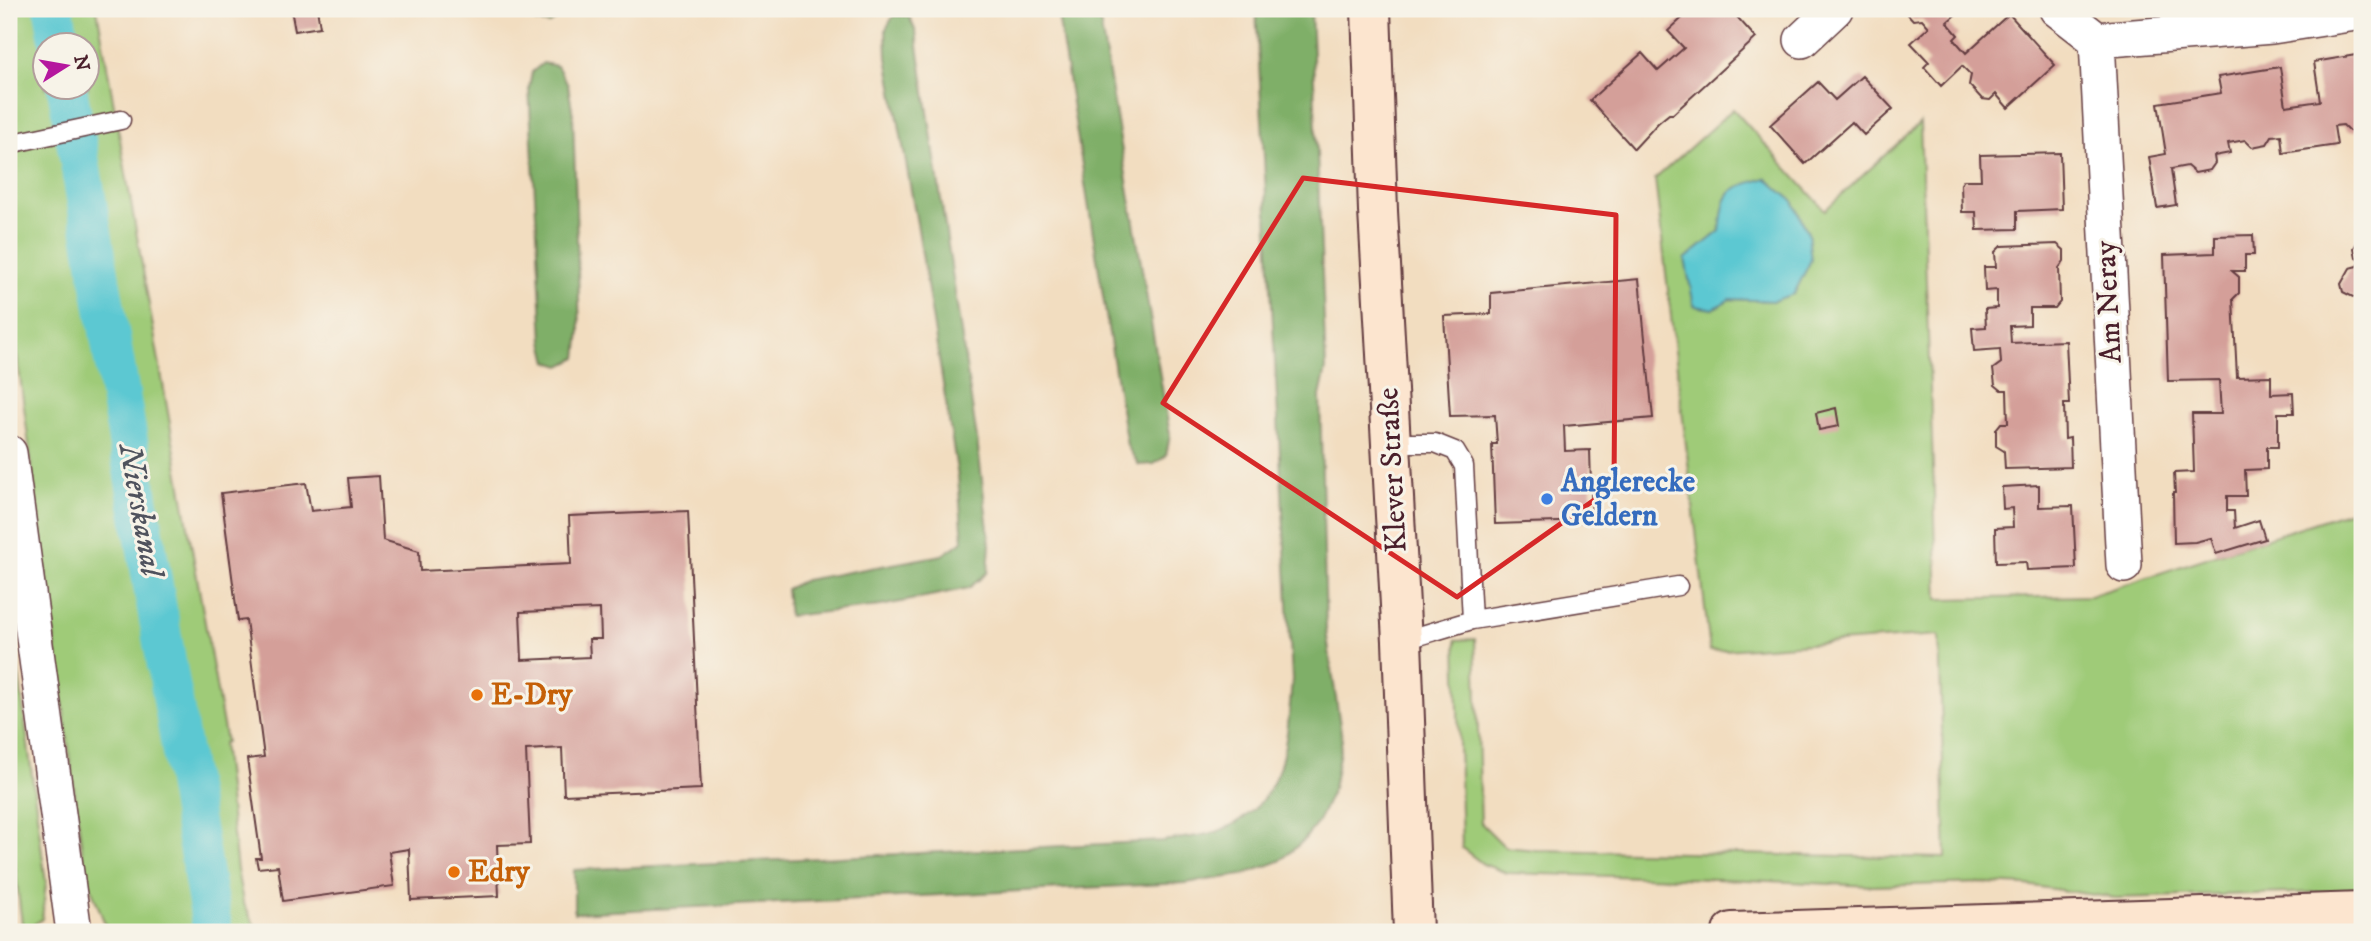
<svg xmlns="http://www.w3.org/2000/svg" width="2371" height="941" font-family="'IM FELL DW Pica',serif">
<rect width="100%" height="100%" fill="#f7f3e8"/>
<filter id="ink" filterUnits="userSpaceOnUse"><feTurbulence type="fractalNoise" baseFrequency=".0143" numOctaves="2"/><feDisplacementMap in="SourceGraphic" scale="14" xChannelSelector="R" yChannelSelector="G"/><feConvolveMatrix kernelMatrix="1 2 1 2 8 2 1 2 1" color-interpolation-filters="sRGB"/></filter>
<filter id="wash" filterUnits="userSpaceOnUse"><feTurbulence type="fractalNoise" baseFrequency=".00686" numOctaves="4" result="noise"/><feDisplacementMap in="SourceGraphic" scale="28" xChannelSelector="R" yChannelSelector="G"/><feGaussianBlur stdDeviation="1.57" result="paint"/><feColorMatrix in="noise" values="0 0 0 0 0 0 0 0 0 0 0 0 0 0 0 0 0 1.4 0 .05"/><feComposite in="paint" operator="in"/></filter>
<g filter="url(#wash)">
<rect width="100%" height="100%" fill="#f2ddc0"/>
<path fill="#9fcb78" stroke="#747552" stroke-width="2" fill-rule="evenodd" d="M 9,9 L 97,9 L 226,742 L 223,743 L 237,870 L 243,902 L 258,932 L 223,932 L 157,927 L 156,932 L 108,932 L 85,872 L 9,293 ZM 46,46 L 88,46 L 88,88 L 46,88 Z
M 1733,109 L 1825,210 L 1920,123 L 1938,599 L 2090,596 L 2362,507 L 2362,891 L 2115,898 L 2026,885 L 1986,883 L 1873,886 L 1748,880 L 1507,873 L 1483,864 L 1462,848 L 1456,640 L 1475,639 L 1481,823 L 1505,847 L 1536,850 L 1946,858 L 1939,635 L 1710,651 L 1655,179 ZM 1720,231 L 1773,301 L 1729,299 L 1713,309 L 1686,259 Z
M 9,599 L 46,883 L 42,919 L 23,932 L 9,819 Z"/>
<path fill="#7faf68" stroke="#64674a" stroke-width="2" d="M 525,9 L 562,9 L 560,17 L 550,24 L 536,22 Z
M 1057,9 L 1098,9 L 1170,435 L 1166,456 L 1154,464 L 1139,465 L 1127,446 Z
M 1256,9 L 1311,9 L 1326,369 L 1320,396 L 1326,630 L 1342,739 L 1333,789 L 1318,822 L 1303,841 L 1280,861 L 1242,875 L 1185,883 L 574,913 L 574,870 L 1163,841 C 1180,838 1199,837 1216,832 C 1286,808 1287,742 1292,679 Z
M 894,15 L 909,16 L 916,32 L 977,439 L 990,545 L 988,572 L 969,588 L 881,606 L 789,616 L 786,589 L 805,580 L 942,555 L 963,541 L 958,477 L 918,229 L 887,58 L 886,29 Z
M 543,63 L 557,66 L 568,85 L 573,115 L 580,331 L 577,358 L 561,366 L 548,362 L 543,341 L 529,88 L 532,72 Z"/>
<path fill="#5bc8d2" stroke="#52747e" stroke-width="2" d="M 1766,178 L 1793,201 L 1808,233 L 1811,260 L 1794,294 L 1773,301 L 1730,299 L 1713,309 L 1694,306 L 1685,259 L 1720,231 C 1725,190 1726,189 1766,178 Z"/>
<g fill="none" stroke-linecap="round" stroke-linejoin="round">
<path stroke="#5bc8d2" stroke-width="40" d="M 54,9 L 60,46
M 67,88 L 213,932"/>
</g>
<g id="blocks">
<path fill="#d49f99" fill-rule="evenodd" d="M 291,9 L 317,9 L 320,27 L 295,31 Z
M 1692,9 L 1730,9 L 1756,38 L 1673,114 L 1669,114 L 1658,123 L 1634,149 L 1590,100 L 1642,53 L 1658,71 L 1684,48 L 1668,31 Z
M 1903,9 L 1962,9 L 1947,22 L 1958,35 L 1954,39 L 1966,53 L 2009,14 L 2055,65 L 2008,108 L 1996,94 L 1990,100 L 1982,99 L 1969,85 L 1971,75 L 1962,66 L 1941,86 L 1924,67 L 1929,62 L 1911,43 L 1929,27 L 1922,19 L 1913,20 Z
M 2362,54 L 2362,130 L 2349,131 L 2343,125 L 2334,126 L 2337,145 L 2283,153 L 2281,135 L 2272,136 L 2267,144 L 2252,147 L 2245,140 L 2228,143 L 2230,153 L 2214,156 L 2215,163 L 2210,170 L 2195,173 L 2187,166 L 2171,169 L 2176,205 L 2157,208 L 2149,157 L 2166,154 L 2158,103 L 2221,93 L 2218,77 L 2280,67 L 2286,106 L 2320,101 L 2314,62 Z
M 1862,76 L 1893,109 L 1864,135 L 1852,122 L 1805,164 L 1770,125 L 1818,82 L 1835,100 Z
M 2060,153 L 2062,209 L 2017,211 L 2017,229 L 1977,230 L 1976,212 L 1962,212 L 1961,184 L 1964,180 L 1981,180 L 1980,155 Z
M 2253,235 L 2254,255 L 2245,255 L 2245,271 L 2232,271 L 2239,277 L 2239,293 L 2233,299 L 2237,377 L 2271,376 L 2271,394 L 2293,393 L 2294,413 L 2278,413 L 2278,447 L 2267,447 L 2267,469 L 2245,470 L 2246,496 L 2227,496 L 2227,511 L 2234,511 L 2235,528 L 2259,520 L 2265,539 L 2216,554 L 2211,538 L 2195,542 L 2174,543 L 2173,493 L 2175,493 L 2174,473 L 2194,472 L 2192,414 L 2221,414 L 2219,380 L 2168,381 L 2164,255 L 2215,253 L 2215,236 Z
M 2362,238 L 2362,299 L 2359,300 L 2343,292 L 2341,284 L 2350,268 L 2358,266 L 2362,260 L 2356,257 L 2354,248 L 2359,239 Z
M 2057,244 L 2064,250 L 2064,261 L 2059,268 L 2060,302 L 2055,308 L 2030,308 L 2030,325 L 2010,326 L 2011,343 L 2066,341 L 2069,404 L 2064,404 L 2065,439 L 2070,438 L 2071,467 L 2005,469 L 2004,451 L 1996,446 L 1996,429 L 2001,423 L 2008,423 L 2007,390 L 2001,390 L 1995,385 L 1993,369 L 2001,363 L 2000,349 L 1974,351 L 1972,328 L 1986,327 L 1985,309 L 1997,308 L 1997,290 L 1985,291 L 1984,267 L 1996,267 L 1995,252 L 2001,246 Z
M 1639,279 L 1653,418 L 1564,426 L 1565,451 L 1590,450 L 1592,521 L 1495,524 L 1492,444 L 1497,444 L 1495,415 L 1450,416 L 1444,316 L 1491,314 L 1491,293 Z
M 1836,408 L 1839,426 L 1819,430 L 1816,413 Z
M 379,476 L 383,540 L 419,551 L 420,571 L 571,564 L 569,516 L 688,511 L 701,789 L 564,795 L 562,748 L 526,750 L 530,844 L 497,845 L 499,896 L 411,900 L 409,849 L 389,852 L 394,886 L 283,901 L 278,866 L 258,868 L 256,858 L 261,858 L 247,759 L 264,757 L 246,620 L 238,621 L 221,493 L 306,483 L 311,511 L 351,507 L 348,478 ZM 600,609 L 601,639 L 589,639 L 590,657 L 522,660 L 520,612 Z
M 2039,485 L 2039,507 L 2073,506 L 2076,568 L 2027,570 L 2026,562 L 1996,563 L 1995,528 L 2013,527 L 2012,508 L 2003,509 L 2002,487 Z"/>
</g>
</g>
<g filter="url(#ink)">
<use href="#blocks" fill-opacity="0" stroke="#633c41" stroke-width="2"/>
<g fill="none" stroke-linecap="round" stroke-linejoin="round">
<defs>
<path id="lane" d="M 9,144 L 121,120
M 1393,443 L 1435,443 L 1455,451 L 1464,466 L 1472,620 L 1678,586
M 1402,641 L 1472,620"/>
<path id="street" d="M 2057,9 L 2097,40 L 2272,26 L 2362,12
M 1802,40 L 1835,9
M 2097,40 L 2124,565
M 9,453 L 74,932"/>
<path id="secondary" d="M 1371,9 L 1378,211 L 1402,641 L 1413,932
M 1732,932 L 2362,912"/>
</defs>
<use href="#lane" stroke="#633c41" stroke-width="21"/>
<use href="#street" stroke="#633c41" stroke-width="38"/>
<use href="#secondary" stroke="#633c41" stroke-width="42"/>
<use href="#lane" stroke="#fff" stroke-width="18"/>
<use href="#street" stroke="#fff" stroke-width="35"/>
<use href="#secondary" stroke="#fce5cf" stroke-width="38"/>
</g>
</g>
<path fill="none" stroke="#d62828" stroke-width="5" stroke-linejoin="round" d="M 1303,178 L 1616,215 L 1614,486 L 1457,597 L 1163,403 Z"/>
<circle fill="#3f7fe0" stroke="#f7f3e8" stroke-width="2.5" cx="1547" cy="499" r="7"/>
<g fill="#e8710a" stroke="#f7f3e8" stroke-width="2.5">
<circle cx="477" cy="695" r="7"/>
<circle cx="454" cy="872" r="7"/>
</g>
<g text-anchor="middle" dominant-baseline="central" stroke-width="6" stroke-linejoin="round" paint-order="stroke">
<g font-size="30" fill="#4a1f2b" stroke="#f7f3e8">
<text transform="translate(2109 302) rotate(-93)">Am Neray</text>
<text transform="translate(1393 470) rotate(-93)">Klever Straße</text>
</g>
<g font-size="30" font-weight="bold" fill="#366cbe" stroke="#f7f3e8" text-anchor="start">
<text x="1561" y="482">Anglerecke<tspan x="1561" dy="34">Geldern</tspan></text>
</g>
<g font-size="30" font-weight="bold" fill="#c56008" stroke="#f7f3e8" text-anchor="start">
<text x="491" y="695">E-Dry</text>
<text x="468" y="872">Edry</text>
</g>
<g font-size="32" font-style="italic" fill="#4f525d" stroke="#f7f3e8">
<text transform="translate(140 510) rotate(80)">Nierskanal</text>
</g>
</g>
<rect width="2371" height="941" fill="none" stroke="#f7f3e8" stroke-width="35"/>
<g transform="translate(66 66) rotate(79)"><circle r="33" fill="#f7f3e8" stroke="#b29e9c" stroke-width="2"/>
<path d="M0-5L12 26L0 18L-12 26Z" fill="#b5179e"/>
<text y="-10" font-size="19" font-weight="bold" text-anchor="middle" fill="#4a1f2b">N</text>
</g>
</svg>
